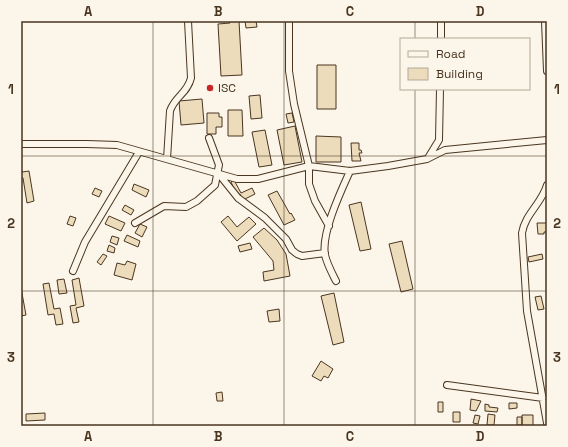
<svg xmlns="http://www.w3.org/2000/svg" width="568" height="447" font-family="'Space Grotesk',sans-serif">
<rect width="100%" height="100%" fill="#fbf6e9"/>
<path fill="#ecdcbc" stroke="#4a3520" d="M 229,21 L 239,21 L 242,75 L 221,76 L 218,24 L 230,23 Z
M 245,21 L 256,21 L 257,27 L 246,28 Z
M 317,65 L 336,65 L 336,109 L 317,109 Z
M 260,95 L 262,118 L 251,119 L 249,96 Z
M 202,99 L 204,123 L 181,125 L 179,101 Z
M 228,110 L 242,110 L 243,136 L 228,136 Z
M 207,113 L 219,113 L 219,117 L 222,117 L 222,127 L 216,127 L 216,134 L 207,134 Z
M 292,113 L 294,122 L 288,123 L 286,114 Z
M 295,126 L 302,162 L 284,165 L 277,130 Z
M 265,130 L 272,165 L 259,167 L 252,132 Z
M 316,136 L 341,137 L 341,162 L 316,162 Z
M 351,143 L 359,143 L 359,150 L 361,150 L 362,153 L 359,153 L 361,161 L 352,161 Z
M 21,167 L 22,172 L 29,171 L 34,201 L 27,203 L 23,178 L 21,178 Z
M 234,180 L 241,193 L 252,188 L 255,194 L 243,200 L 240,194 L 237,196 L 231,182 Z
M 134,184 L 149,190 L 146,197 L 132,190 Z
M 95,188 L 102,191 L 99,197 L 92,194 Z
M 277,191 L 290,214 L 291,213 L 295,220 L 284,225 L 268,195 Z
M 361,202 L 371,249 L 360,251 L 349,205 Z
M 125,205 L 134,210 L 131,215 L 122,210 Z
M 70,216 L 76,218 L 73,226 L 67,224 Z
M 109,216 L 125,223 L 121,231 L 105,224 Z
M 228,216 L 237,227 L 249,217 L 256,224 L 237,241 L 221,222 Z
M 537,223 L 547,223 L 547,232 L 544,232 L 544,234 L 538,234 Z
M 140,224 L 147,227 L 142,237 L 135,233 Z
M 264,228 L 277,240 L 286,254 L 290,276 L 264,281 L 263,272 L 274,270 L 273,261 L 253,237 Z
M 127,235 L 140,241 L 138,247 L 124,241 Z
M 112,236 L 119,238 L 117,245 L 110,242 Z
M 402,241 L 413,289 L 401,292 L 389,244 Z
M 250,243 L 252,249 L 240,252 L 238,246 Z
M 109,245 L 115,248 L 114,253 L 107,251 Z
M 103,254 L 107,256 L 101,265 L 97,262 Z
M 542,254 L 543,259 L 529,262 L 528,257 Z
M 127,261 L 136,264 L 132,280 L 114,275 L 117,263 L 125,265 Z
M 79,278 L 84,306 L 76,308 L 79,322 L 73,323 L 70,306 L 76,305 L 72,280 Z
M 64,279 L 67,293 L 59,294 L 57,280 Z
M 49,283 L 54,309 L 60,308 L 63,324 L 56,325 L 54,314 L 48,315 L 43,284 Z
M 21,288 L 26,315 L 21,316 Z
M 334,293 L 344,342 L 333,345 L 321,296 Z
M 541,296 L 544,309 L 538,310 L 535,297 Z
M 279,309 L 280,321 L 269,322 L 267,311 Z
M 321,361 L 333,369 L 328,378 L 324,376 L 321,381 L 312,376 Z
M 222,392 L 223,401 L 217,401 L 216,393 Z
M 471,399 L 481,401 L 476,411 L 470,410 Z
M 438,402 L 443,402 L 443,412 L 438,412 Z
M 509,403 L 517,403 L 517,408 L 509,409 Z
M 485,404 L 489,405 L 489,407 L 498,408 L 497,412 L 485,411 Z
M 453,412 L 460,412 L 460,422 L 453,422 Z
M 45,413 L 45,420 L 26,421 L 26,414 Z
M 488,414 L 495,415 L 494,425 L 487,425 Z
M 475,415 L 480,416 L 478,424 L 473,423 Z
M 522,415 L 533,415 L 533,426 L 522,426 Z
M 517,417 L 522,417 L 522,425 L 517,425 Z"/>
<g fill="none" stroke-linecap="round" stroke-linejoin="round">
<defs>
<path id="minor" d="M 289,21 L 289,71 L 294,104 L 309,166 L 309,184 L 315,201 L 329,226
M 545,21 L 547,71
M 441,39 L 441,21
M 21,144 L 87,144 L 117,145 L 237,179 L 258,179 L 309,166 L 350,171 L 388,166 L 427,159 L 445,150 L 547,140
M 428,158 L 439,140 L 440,89
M 167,159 L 170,111 C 175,96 187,94 191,78 L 188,21
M 218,173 L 238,198 L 265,218 L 286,239 L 292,250 L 297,254 L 302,256 L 325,253
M 547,185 C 542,203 525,214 522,233 L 527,311 L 547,423
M 135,223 L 164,206 L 186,207 L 197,201 L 215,185 L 219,165 L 209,138
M 73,271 L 85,242 L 139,152
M 336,281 C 332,273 327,264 325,255 C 321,233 341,191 350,171
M 447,385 L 543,398"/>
</defs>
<use href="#minor" stroke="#4a3520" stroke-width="8"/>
<use href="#minor" stroke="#fbf6e9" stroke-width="6"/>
</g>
<path fill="none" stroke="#4a3520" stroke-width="1" stroke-opacity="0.55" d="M 153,21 L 153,426M 284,21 L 284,426M 415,21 L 415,39M 415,89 L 415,426M 21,156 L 547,156M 21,291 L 547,291"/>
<circle fill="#c62828" stroke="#fbf6e9" stroke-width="1.5" cx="210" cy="88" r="4"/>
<g text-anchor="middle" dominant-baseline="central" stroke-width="3" stroke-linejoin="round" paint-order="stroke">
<g font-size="12" fill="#4a3520" stroke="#fbf6e9" text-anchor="start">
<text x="218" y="88">ISC</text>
</g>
</g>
<rect width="568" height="447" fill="none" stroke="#fbf6e9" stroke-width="44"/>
<rect x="400" y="38" width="130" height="52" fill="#fbf6e9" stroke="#b4a999"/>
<rect x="408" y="51" width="20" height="6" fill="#fbf6e9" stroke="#b4a999"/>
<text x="436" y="58" font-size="12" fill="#4a3520">Road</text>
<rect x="408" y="68" width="20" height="12" fill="#ecdcbc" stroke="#b4a999"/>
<text x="436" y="78" font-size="12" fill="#4a3520">Building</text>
<rect x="22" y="22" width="524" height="403" fill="none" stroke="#4a3520" stroke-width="1.5"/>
<g font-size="13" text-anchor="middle" font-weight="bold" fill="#4a3520">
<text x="88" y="16">A</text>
<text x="218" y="16">B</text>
<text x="350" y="16">C</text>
<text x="480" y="16">D</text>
<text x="11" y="94">1</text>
<text x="557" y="94">1</text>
<text x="11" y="228">2</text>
<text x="557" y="228">2</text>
<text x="11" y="362">3</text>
<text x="557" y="362">3</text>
<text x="88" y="441">A</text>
<text x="218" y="441">B</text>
<text x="350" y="441">C</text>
<text x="480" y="441">D</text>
</g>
</svg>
